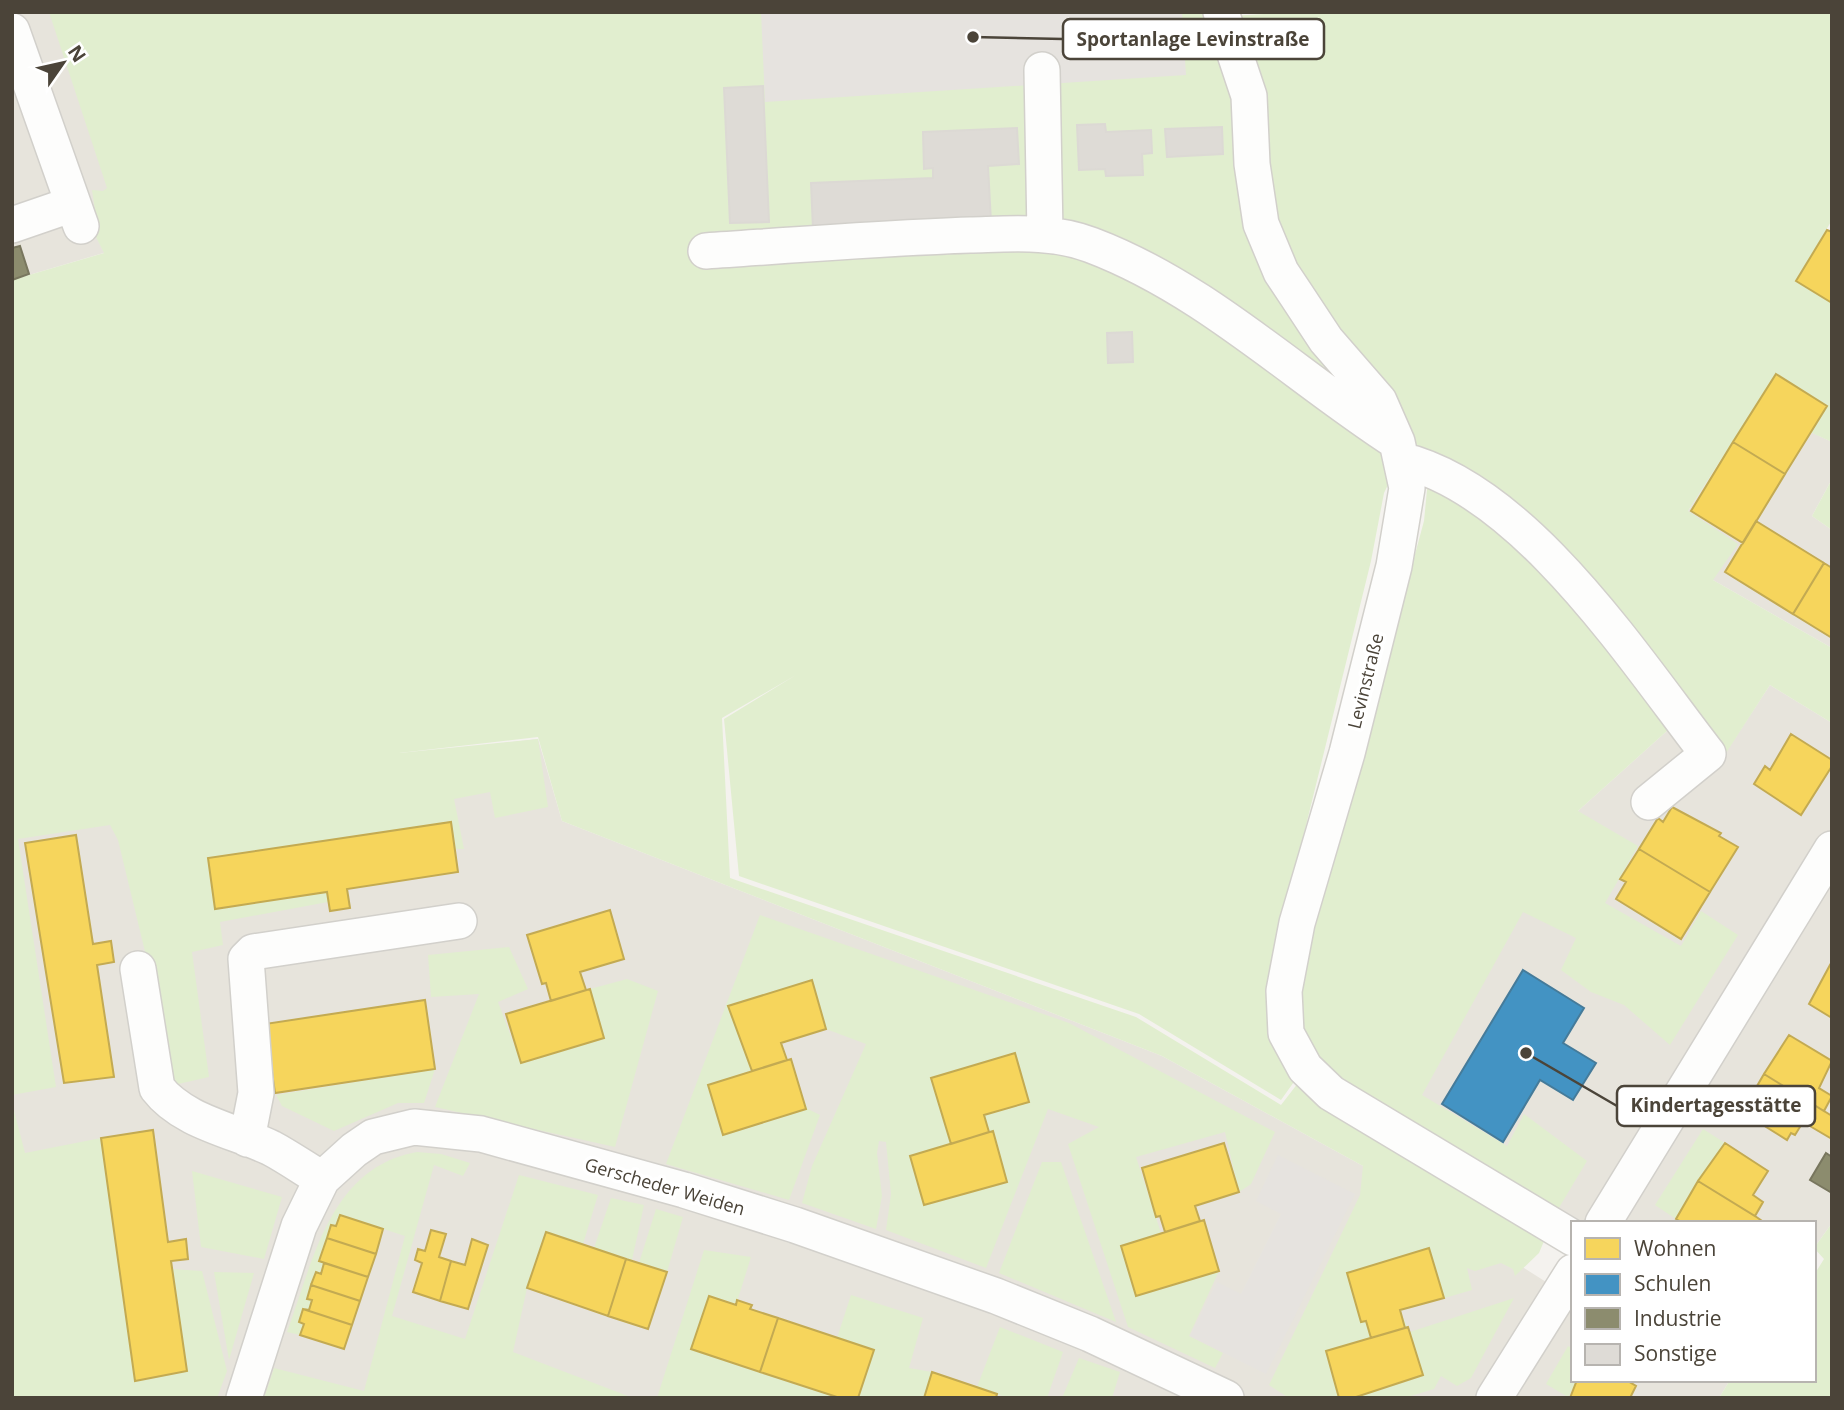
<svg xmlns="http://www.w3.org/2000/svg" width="1844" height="1410" font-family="'Open Sans',sans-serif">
<rect width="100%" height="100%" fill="#f4f2ee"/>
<path fill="#e7e4dc" d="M 12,12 L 63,12 L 127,246 L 12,280 Z
M 1776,374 L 1827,406 L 1811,432 L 1832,442 L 1832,479 L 1812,516 L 1832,530 L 1832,648 L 1713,580 L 1688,511 Z
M 1571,600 L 1726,752 L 1770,685 L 1832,723 L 1832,1223 L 1814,1248 L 1814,1223 L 1573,1223 L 1394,1121 L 1578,811 L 1668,730 Z
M 538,739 L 562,821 L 1162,1056 L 1363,1166 L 1554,1287 L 1488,1398 L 79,1398 L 12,1103 L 12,814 L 163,782 Z
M 1573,1282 L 1573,1380 L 1730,1380 L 1719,1398 L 1499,1398 Z"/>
<path fill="#e1eecf" d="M 49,12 L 1216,12 L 1246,170 L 1399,462 L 1384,493 L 1371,561 L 1281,927 L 1301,1072 L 1281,1100 L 1139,1014 L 739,876 L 724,719 L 796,675 L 722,718 L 730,878 L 1136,1017 L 1281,1105 L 1305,1074 L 1547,1234 L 1539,1253 L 1515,1276 L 1513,1269 L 1501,1263 L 1475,1271 L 1467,1268 L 1472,1290 L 1400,1311 L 1410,1332 L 1514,1298 L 1471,1378 L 1457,1386 L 1441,1376 L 1434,1389 L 1404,1398 L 1289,1398 L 1269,1385 L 1360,1195 L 1363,1166 L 1162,1056 L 562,821 L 538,737 L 399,753 L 538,739 L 548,807 L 495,818 L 490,792 L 454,799 L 464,849 L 455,849 L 450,822 L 208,858 L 216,909 L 327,892 L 328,902 L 220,922 L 223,945 L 192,952 L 209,1077 L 165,1087 L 148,964 L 118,840 L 110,825 L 18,839 L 56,1087 L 12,1095 L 12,280 L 104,253 L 96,237 L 97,224 L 92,190 L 103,191 L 107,188 Z
M 1295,12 L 1832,12 L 1832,220 L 1796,281 L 1832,303 L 1832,442 L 1810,432 L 1826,406 L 1776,374 L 1688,511 L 1738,544 L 1713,580 L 1832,648 L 1832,723 L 1770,685 L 1726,753 L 1584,579 L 1426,462 L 1285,269 L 1231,16 Z
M 1832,479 L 1832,530 L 1812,516 Z
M 1428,480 L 1467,500 L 1571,600 L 1668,730 L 1578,811 L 1638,846 L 1605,903 L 1681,946 L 1701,911 L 1738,935 L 1670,1045 L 1624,1005 L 1591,992 L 1561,970 L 1576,938 L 1523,912 L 1422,1095 L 1507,1146 L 1524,1114 L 1587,1161 L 1557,1211 L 1390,1112 L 1322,1066 L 1305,1034 L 1299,1010 L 1299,983 L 1424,521 Z
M 760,915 L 1069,1023 L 1275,1132 L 1251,1184 L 1239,1192 L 1225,1132 L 1136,1157 L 1161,1233 L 1121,1246 L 1136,1296 L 1219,1271 L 1189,1336 L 1223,1353 L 1215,1368 L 1128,1327 L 1068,1144 L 1099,1127 L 1048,1109 L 986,1268 L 886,1230 L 891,1194 L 886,1142 L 879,1141 L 877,1153 L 882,1196 L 876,1229 L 802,1203 L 812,1166 L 866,1044 L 826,1029 L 781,1043 L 808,1109 L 820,1115 L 789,1200 L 666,1164 Z
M 509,947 L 528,989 L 498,1002 L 521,1063 L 603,1038 L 590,989 L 627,979 L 658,991 L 615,1147 L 435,1107 L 479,994 L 431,997 L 428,955 Z
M 435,1069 L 424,1103 L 398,1103 L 334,1131 L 282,1106 L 276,1095 Z
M 12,1103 L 25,1153 L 101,1138 L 135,1380 L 187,1371 L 172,1269 L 202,1271 L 227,1371 L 217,1398 L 12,1398 Z
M 1703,1129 L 1725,1143 L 1676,1219 L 1655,1205 Z
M 417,1152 L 441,1154 L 470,1163 L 463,1176 L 434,1165 L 392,1316 L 465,1339 L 519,1175 L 598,1195 L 583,1244 L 545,1233 L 527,1288 L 513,1352 L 633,1398 L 264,1398 L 274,1368 L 364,1391 L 405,1236 L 340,1215 L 300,1335 L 287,1332 C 313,1262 330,1167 417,1152 Z
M 1042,1162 L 1061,1162 L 1116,1322 L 999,1273 Z
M 192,1171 L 282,1197 L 264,1259 L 201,1247 Z
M 611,1198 L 644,1205 L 632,1260 L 594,1248 Z
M 656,1209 L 683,1217 L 667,1272 L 639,1263 Z
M 1832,1223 L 1832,1398 L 1719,1398 L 1730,1380 L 1814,1380 L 1814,1275 L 1824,1259 L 1814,1248 Z
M 704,1250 L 751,1257 L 736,1305 L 709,1296 L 697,1351 L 840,1398 L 657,1398 Z
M 214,1272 L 254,1273 L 229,1360 Z
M 851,1295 L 923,1318 L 909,1368 L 932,1372 L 924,1398 L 858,1398 L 874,1350 L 837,1338 Z
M 1000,1327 L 1063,1352 L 1047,1398 L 1008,1398 L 977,1387 Z
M 1568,1346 L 1573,1349 L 1573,1380 L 1578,1380 L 1568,1397 L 1546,1384 Z
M 1079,1358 L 1120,1372 L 1112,1398 L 1062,1398 Z"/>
<path fill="#e6e3df" d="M 761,12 L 1182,12 L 1186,75 L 765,102 Z
M 1278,1155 L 1355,1194 L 1266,1374 L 1190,1336 L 1217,1282 L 1241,1294 L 1281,1214 L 1256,1201 Z"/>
<path fill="#f6d55c" stroke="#c3aa52" stroke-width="2" d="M 1827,230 L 1832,232 L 1832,303 L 1796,281 Z
M 1776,374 L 1827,406 L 1785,474 L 1733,442 Z
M 1733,442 L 1785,474 L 1743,543 L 1691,511 Z
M 1756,521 L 1824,563 L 1793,614 L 1725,572 Z
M 1824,563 L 1832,568 L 1832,638 L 1793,614 Z
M 1791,734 L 1832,760 L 1832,766 L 1801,815 L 1754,784 L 1765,766 L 1770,770 Z
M 1672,807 L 1721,833 L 1719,836 L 1738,847 L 1710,892 L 1639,849 L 1658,818 L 1663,822 Z
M 451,822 L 458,872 L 347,889 L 350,908 L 330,911 L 327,892 L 215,909 L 208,858 Z
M 76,835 L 93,944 L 111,941 L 114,962 L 97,965 L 114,1077 L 64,1083 L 25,843 Z
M 1639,849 L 1710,892 L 1681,939 L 1616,899 L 1626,882 L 1620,879 Z
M 610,910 L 624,959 L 580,972 L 586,990 L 551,1001 L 546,983 L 542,984 L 527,935 Z
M 1830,965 L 1832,967 L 1832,1018 L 1809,1004 Z
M 812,980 L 826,1029 L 781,1043 L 787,1060 L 752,1071 L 728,1006 Z
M 590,989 L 604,1038 L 521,1063 L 506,1014 Z
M 425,1000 L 435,1069 L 275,1093 L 265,1024 Z
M 1789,1035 L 1832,1061 L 1819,1088 L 1832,1096 L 1824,1111 L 1764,1074 Z
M 1015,1053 L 1029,1102 L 984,1115 L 989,1132 L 951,1144 L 931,1078 Z
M 791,1059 L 806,1109 L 723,1135 L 708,1085 Z
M 1764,1074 L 1832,1116 L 1832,1139 L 1803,1122 L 1795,1135 L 1791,1133 L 1787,1140 L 1742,1112 Z
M 153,1130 L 168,1242 L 186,1239 L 188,1259 L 171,1261 L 187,1371 L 135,1381 L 101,1138 Z
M 993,1131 L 1007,1182 L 924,1205 L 910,1156 Z
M 1224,1143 L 1239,1192 L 1195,1206 L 1200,1221 L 1165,1232 L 1160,1216 L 1156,1217 L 1142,1168 Z
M 1725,1143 L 1768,1171 L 1753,1195 L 1763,1202 L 1755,1216 L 1698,1181 Z
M 1698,1181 L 1755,1216 L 1765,1223 L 1683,1223 L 1676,1219 Z
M 340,1215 L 383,1229 L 376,1254 L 327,1238 L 331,1225 L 336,1226 Z
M 1204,1220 L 1219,1271 L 1136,1296 L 1121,1246 Z
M 431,1230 L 446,1234 L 439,1257 L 451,1261 L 440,1301 L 413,1292 L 422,1263 L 415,1260 L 418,1249 L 425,1251 Z
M 546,1232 L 626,1259 L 608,1316 L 527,1288 Z
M 327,1238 L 376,1254 L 368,1277 L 319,1261 Z
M 472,1239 L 488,1245 L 468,1309 L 440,1301 L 451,1261 L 465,1265 Z
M 1429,1248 L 1444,1298 L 1400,1310 L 1405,1328 L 1371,1338 L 1366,1321 L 1361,1322 L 1347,1273 Z
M 626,1259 L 667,1272 L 648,1329 L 608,1316 Z
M 324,1263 L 368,1277 L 360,1301 L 311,1285 L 316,1272 L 321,1274 Z
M 311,1285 L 360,1301 L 352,1325 L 303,1309 L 309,1310 L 312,1300 L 307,1299 Z
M 709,1296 L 736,1305 L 737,1300 L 752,1305 L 750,1309 L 778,1318 L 760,1372 L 691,1349 Z
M 303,1309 L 352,1325 L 344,1349 L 300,1335 L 304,1324 L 299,1322 Z
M 778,1318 L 874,1350 L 858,1398 L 840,1398 L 760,1372 Z
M 1408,1327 L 1423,1375 L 1353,1398 L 1339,1398 L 1326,1351 Z
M 932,1372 L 997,1394 L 996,1398 L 924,1398 Z
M 1577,1380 L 1626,1380 L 1636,1386 L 1630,1398 L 1570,1398 Z"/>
<path fill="#4393c3" stroke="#457b9a" stroke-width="2" d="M 1523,970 L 1584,1008 L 1563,1043 L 1596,1063 L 1573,1100 L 1540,1080 L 1503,1142 L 1442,1104 Z"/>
<path fill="#8c8c6e" stroke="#78765e" stroke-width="2" d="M 20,246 L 29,274 L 12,280 L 12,248 Z
M 1826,1153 L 1832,1157 L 1832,1193 L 1810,1180 Z"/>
<path fill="#dedbd6" stroke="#dcd9d4" stroke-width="2" d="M 763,86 L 769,222 L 730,223 L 724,88 Z
M 1105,124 L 1106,132 L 1151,130 L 1152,153 L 1142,154 L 1143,175 L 1106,176 L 1105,169 L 1079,170 L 1077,125 Z
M 1222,127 L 1223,154 L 1167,157 L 1165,129 Z
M 1017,128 L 1019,164 L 988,166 L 991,222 L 813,229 L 811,183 L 933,178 L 933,168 L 924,169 L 923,132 Z
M 1132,332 L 1133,362 L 1108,363 L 1107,333 Z"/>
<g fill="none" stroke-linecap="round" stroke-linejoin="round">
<defs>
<path id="minor" d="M 1221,12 L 1249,96 L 1252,164 L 1261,224 L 1281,272 L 1297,296 L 1326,340 L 1379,401 L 1397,442 L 1407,488 L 1394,566 L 1347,753 L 1297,923 L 1284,991 L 1286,1033 L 1305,1068 L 1331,1093 L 1573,1238
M 12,31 L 81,226
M 1042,70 L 1045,234
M 12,225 L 73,204
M 706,251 C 794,245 882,238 970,235 C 1011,234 1052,230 1091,245 C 1205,288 1296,377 1397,442
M 1401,460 C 1525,490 1632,656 1708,754 L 1649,802
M 138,969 L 157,1088 C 183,1122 233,1130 271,1148 C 288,1157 305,1169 322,1179
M 247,1139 L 256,1093 L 246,959 L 253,952 L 459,921
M 1603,1223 L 1832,849
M 244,1398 L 299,1226 L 322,1179 L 354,1150 L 373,1137 L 414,1127 L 481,1134 L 684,1190 L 795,1225 L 996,1296 L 1090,1334 L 1226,1398
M 1494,1398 L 1573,1272"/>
</defs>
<use href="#minor" stroke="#d2d0cb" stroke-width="38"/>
<use href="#minor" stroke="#fdfdfc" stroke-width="35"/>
</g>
<g text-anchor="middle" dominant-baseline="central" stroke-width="7" stroke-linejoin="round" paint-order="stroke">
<g font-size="18" fill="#4b4439" stroke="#fff">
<text transform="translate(1365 681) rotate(-76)">Levinstraße</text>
<text transform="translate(665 1186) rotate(16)">Gerscheder Weiden</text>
</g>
</g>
<path fill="none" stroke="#4b4439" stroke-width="2.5" d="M973 37L1063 39M1526 1053L1617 1106"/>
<g fill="#4b4439" stroke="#fff" stroke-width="2.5">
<circle cx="973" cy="37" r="7"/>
<circle cx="1526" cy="1053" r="7"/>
</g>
<g fill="#fff" stroke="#4b4439" stroke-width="2.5">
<rect x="1063" y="19" width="261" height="40" rx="7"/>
<rect x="1617" y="1086" width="198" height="40" rx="7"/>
</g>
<g font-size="19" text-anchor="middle" font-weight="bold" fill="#4b4439">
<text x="1193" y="46">Sportanlage Levinstraße</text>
<text x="1716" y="1112">Kindertagesstätte</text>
</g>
<rect width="1844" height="1410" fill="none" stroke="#4b4439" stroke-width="28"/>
<rect x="1571" y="1221" width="245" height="161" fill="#ffffff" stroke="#b7b4b0" stroke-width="2"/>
<rect x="1585" y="1238" width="35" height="21" fill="#f6d55c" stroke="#b7b4b0" stroke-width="2"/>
<text x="1634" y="1256" font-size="21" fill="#4b4439">Wohnen</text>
<rect x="1585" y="1274" width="35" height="21" fill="#4393c3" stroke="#b7b4b0" stroke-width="2"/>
<text x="1634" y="1291" font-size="21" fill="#4b4439">Schulen</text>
<rect x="1585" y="1308" width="35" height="21" fill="#8c8c6e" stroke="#b7b4b0" stroke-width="2"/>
<text x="1634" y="1326" font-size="21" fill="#4b4439">Industrie</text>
<rect x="1585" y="1344" width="35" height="21" fill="#dedbd6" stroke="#b7b4b0" stroke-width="2"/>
<text x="1634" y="1361" font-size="21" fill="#4b4439">Sonstige</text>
<g transform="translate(63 63) rotate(56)" stroke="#ffffff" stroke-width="5" paint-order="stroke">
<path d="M0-5L12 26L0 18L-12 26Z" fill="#4b4439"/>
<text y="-10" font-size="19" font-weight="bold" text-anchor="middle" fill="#4b4439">N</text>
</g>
</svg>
